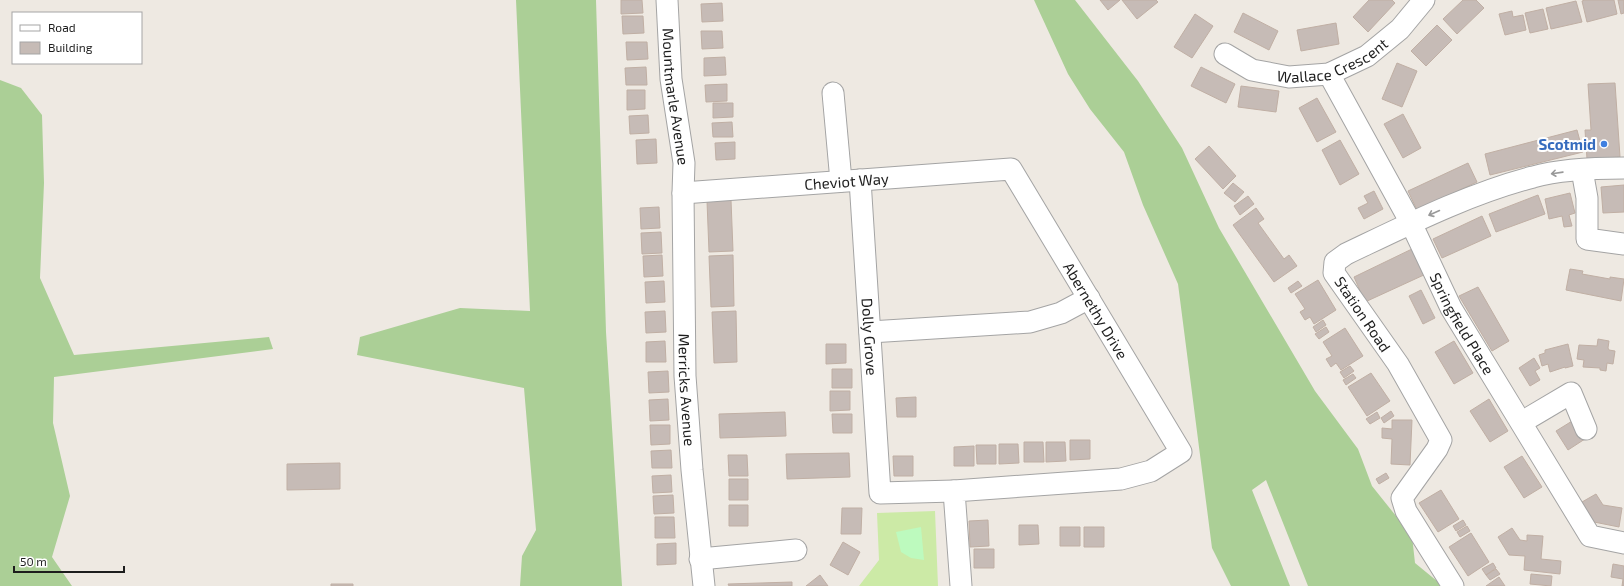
<svg xmlns="http://www.w3.org/2000/svg" width="1624" height="586" font-family="'Exo 2',sans-serif">
<rect width="100%" height="100%" fill="#eee9e2"/>
<path fill="#cceaa6" d="M 935,511 L 938,586 L 859,586 L 879,560 L 877,513 Z"/>
<path fill="#abcf96" d="M 516,0 L 596,0 L 606,332 L 622,586 L 520,586 L 522,556 L 536,530 L 524,388 L 357,355 L 360,337 L 460,308 L 530,311 Z
M 1034,0 L 1075,0 L 1138,81 L 1182,148 L 1219,228 L 1315,391 L 1358,449 L 1372,486 L 1412,536 L 1415,563 L 1443,586 L 1308,586 L 1266,480 L 1252,490 L 1290,586 L 1231,586 L 1212,548 L 1178,284 L 1143,205 L 1124,152 L 1090,109 L 1068,74 Z
M 0,80 L 21,88 L 42,115 L 44,183 L 40,278 L 74,355 L 269,337 L 273,349 L 54,377 L 53,423 L 70,496 L 52,557 L 72,586 L 0,586 Z"/>
<path fill="#bdfabe" d="M 921,527 L 924,560 L 911,558 L 901,552 L 896,532 Z"/>
<path fill="#c6bbb6" stroke="#c0afa4" d="M 621,0 L 642,0 L 643,13 L 621,14 Z
M 1100,0 L 1120,0 L 1108,10 Z
M 1122,0 L 1156,0 L 1158,2 L 1137,19 Z
M 1369,0 L 1392,0 L 1395,3 L 1368,32 L 1353,17 Z
M 1463,0 L 1476,0 L 1484,8 L 1457,34 L 1443,19 Z
M 1585,0 L 1614,0 L 1617,14 L 1587,22 L 1582,1 Z
M 1618,0 L 1624,0 L 1624,13 L 1621,14 Z
M 1576,1 L 1582,22 L 1551,29 L 1546,8 Z
M 722,3 L 723,21 L 702,22 L 701,4 Z
M 1543,9 L 1548,29 L 1530,33 L 1525,13 Z
M 1512,11 L 1513,17 L 1523,15 L 1526,30 L 1505,35 L 1499,14 Z
M 1243,13 L 1278,31 L 1269,50 L 1234,32 Z
M 1195,14 L 1213,26 L 1192,58 L 1174,47 Z
M 622,16 L 643,16 L 644,33 L 623,34 Z
M 1336,23 L 1339,44 L 1301,51 L 1297,30 Z
M 1437,25 L 1452,40 L 1426,66 L 1411,51 Z
M 701,31 L 722,31 L 723,48 L 702,49 Z
M 626,42 L 647,42 L 648,59 L 627,60 Z
M 725,57 L 726,75 L 704,76 L 704,58 Z
M 1397,63 L 1417,71 L 1402,107 L 1382,99 Z
M 646,67 L 647,85 L 626,85 L 625,68 Z
M 1201,67 L 1235,84 L 1226,103 L 1191,86 Z
M 1615,83 L 1620,157 L 1587,159 L 1585,130 L 1591,130 L 1588,84 Z
M 727,84 L 727,101 L 706,102 L 705,85 Z
M 1241,86 L 1279,91 L 1276,112 L 1238,107 Z
M 627,90 L 645,90 L 645,109 L 627,110 Z
M 1317,98 L 1336,132 L 1317,142 L 1299,108 Z
M 713,103 L 733,103 L 733,117 L 713,118 Z
M 1403,114 L 1421,148 L 1403,158 L 1384,124 Z
M 648,115 L 649,133 L 630,134 L 629,116 Z
M 732,122 L 733,137 L 713,137 L 712,123 Z
M 1577,130 L 1583,152 L 1490,175 L 1485,154 Z
M 656,139 L 657,163 L 637,164 L 636,140 Z
M 1340,140 L 1359,174 L 1340,185 L 1322,150 Z
M 735,142 L 735,159 L 716,160 L 715,143 Z
M 1209,146 L 1236,176 L 1223,189 L 1195,159 Z
M 1468,163 L 1477,182 L 1417,210 L 1408,191 Z
M 1233,183 L 1244,192 L 1235,202 L 1224,193 Z
M 1624,185 L 1624,212 L 1603,213 L 1601,187 Z
M 1374,191 L 1383,209 L 1364,219 L 1358,208 L 1368,203 L 1364,196 Z
M 1570,193 L 1575,213 L 1569,215 L 1572,226 L 1564,227 L 1562,216 L 1549,219 L 1545,199 Z
M 1538,195 L 1545,214 L 1496,232 L 1489,214 Z
M 1248,196 L 1254,204 L 1240,215 L 1234,206 Z
M 731,200 L 733,251 L 709,252 L 707,201 Z
M 659,207 L 660,228 L 641,229 L 640,208 Z
M 1256,208 L 1264,219 L 1258,223 L 1284,259 L 1289,255 L 1297,266 L 1274,282 L 1233,225 Z
M 1482,216 L 1491,236 L 1442,258 L 1433,239 Z
M 661,232 L 662,253 L 642,254 L 641,233 Z
M 1414,248 L 1426,274 L 1365,302 L 1354,277 Z
M 662,255 L 663,276 L 644,277 L 643,256 Z
M 733,255 L 734,306 L 711,307 L 709,256 Z
M 1570,269 L 1583,271 L 1582,274 L 1610,279 L 1610,277 L 1624,279 L 1621,301 L 1566,290 Z
M 1318,280 L 1336,310 L 1314,324 L 1310,317 L 1305,320 L 1300,312 L 1305,309 L 1295,294 Z
M 664,281 L 665,302 L 646,303 L 645,282 Z
M 1298,281 L 1302,286 L 1291,293 L 1288,288 Z
M 1478,287 L 1509,341 L 1492,351 L 1459,296 Z
M 1421,290 L 1435,318 L 1423,324 L 1409,296 Z
M 665,311 L 666,332 L 646,333 L 645,312 Z
M 736,311 L 737,362 L 714,363 L 712,312 Z
M 1323,320 L 1326,325 L 1316,332 L 1313,327 Z
M 1326,327 L 1329,332 L 1319,339 L 1315,334 Z
M 1345,328 L 1363,356 L 1341,370 L 1336,363 L 1331,367 L 1326,359 L 1332,356 L 1323,342 Z
M 1598,339 L 1609,341 L 1608,348 L 1609,350 L 1615,351 L 1613,364 L 1607,363 L 1606,371 L 1600,370 L 1600,368 L 1583,367 L 1584,360 L 1577,359 L 1579,345 L 1597,346 Z
M 665,341 L 666,362 L 646,362 L 646,342 Z
M 1454,341 L 1473,373 L 1454,384 L 1435,352 Z
M 826,344 L 846,344 L 846,363 L 826,364 Z
M 1568,344 L 1573,366 L 1565,368 L 1565,367 L 1550,372 L 1548,364 L 1542,366 L 1539,355 L 1545,353 L 1545,350 Z
M 1534,358 L 1540,368 L 1535,371 L 1540,380 L 1530,386 L 1519,368 Z
M 1350,366 L 1354,371 L 1344,378 L 1340,372 Z
M 832,369 L 852,369 L 852,388 L 832,388 Z
M 668,371 L 669,392 L 649,393 L 648,372 Z
M 1371,373 L 1390,401 L 1367,416 L 1348,387 Z
M 1353,374 L 1356,378 L 1346,385 L 1343,380 Z
M 830,391 L 850,391 L 850,410 L 830,411 Z
M 916,397 L 916,417 L 897,417 L 896,398 Z
M 668,399 L 669,420 L 650,421 L 649,400 Z
M 1489,399 L 1508,431 L 1490,442 L 1470,411 Z
M 1391,411 L 1394,416 L 1384,423 L 1381,418 Z
M 785,412 L 786,436 L 720,438 L 719,414 Z
M 1377,412 L 1380,418 L 1370,424 L 1366,419 Z
M 832,414 L 852,414 L 852,433 L 833,433 Z
M 1577,418 L 1588,437 L 1568,450 L 1556,431 Z
M 1392,420 L 1412,420 L 1410,465 L 1391,464 L 1392,439 L 1382,438 L 1382,428 L 1392,429 Z
M 650,425 L 670,425 L 670,444 L 651,445 Z
M 1070,440 L 1090,440 L 1090,459 L 1070,460 Z
M 1024,442 L 1043,442 L 1044,462 L 1024,462 Z
M 1046,442 L 1065,442 L 1066,461 L 1046,462 Z
M 999,444 L 1018,444 L 1019,463 L 999,464 Z
M 976,445 L 996,445 L 996,464 L 977,464 Z
M 974,446 L 974,466 L 954,466 L 954,447 Z
M 671,450 L 672,468 L 652,468 L 651,451 Z
M 849,453 L 850,477 L 787,479 L 786,454 Z
M 728,455 L 747,455 L 748,476 L 729,476 Z
M 893,456 L 913,456 L 913,476 L 894,476 Z
M 1522,456 L 1542,487 L 1524,498 L 1504,467 Z
M 340,463 L 340,489 L 287,490 L 287,464 Z
M 1386,473 L 1389,478 L 1379,484 L 1376,479 Z
M 671,475 L 672,492 L 653,493 L 652,476 Z
M 729,479 L 748,479 L 748,500 L 729,500 Z
M 1441,490 L 1459,519 L 1438,532 L 1419,503 Z
M 1596,494 L 1603,505 L 1622,508 L 1619,527 L 1594,522 L 1582,502 Z
M 673,495 L 674,513 L 654,514 L 653,496 Z
M 729,505 L 748,505 L 748,526 L 729,526 Z
M 842,508 L 862,508 L 861,534 L 841,534 Z
M 655,517 L 674,517 L 675,538 L 655,538 Z
M 988,520 L 989,546 L 970,547 L 969,521 Z
M 1463,520 L 1466,525 L 1456,531 L 1453,526 Z
M 1019,525 L 1038,525 L 1039,544 L 1019,545 Z
M 1467,526 L 1470,531 L 1460,537 L 1457,532 Z
M 1060,527 L 1080,527 L 1080,546 L 1060,546 Z
M 1084,527 L 1104,527 L 1104,547 L 1084,547 Z
M 1512,528 L 1520,540 L 1527,541 L 1527,535 L 1543,536 L 1541,559 L 1561,561 L 1560,574 L 1524,570 L 1525,556 L 1509,555 L 1498,537 Z
M 1471,533 L 1489,562 L 1468,576 L 1449,547 Z
M 843,542 L 860,552 L 848,575 L 830,565 Z
M 676,543 L 676,564 L 657,565 L 657,544 Z
M 974,549 L 994,549 L 994,568 L 974,568 Z
M 1493,563 L 1496,568 L 1486,575 L 1482,569 Z
M 1613,564 L 1624,566 L 1624,586 L 1622,586 L 1623,579 L 1611,577 Z
M 1496,569 L 1500,574 L 1490,580 L 1486,575 Z
M 1531,574 L 1552,576 L 1551,586 L 1530,584 Z
M 820,575 L 828,586 L 806,586 Z
M 1499,577 L 1505,586 L 1486,586 Z
M 792,582 L 792,586 L 729,586 L 728,584 Z
M 331,584 L 353,584 L 353,586 L 331,586 Z"/>
<g fill="none" stroke-linecap="round" stroke-linejoin="round">
<defs>
<g id="minor">
<path id="s1" d="M 667,0 L 671,79 L 684,163 L 683,193 L 685,376 L 692,470 L 704,586"/>
<path id="s2" d="M 1225,54 L 1252,70 L 1289,77 L 1329,74 L 1367,56 L 1400,29 L 1424,0"/>
<path id="s3" d="M 1329,74 L 1411,223 L 1451,308 L 1590,536 L 1624,543"/>
<path d="M 833,93 L 841,181"/>
<path d="M 1582,170 L 1587,198 L 1587,239 L 1624,244"/>
<path id="s4" d="M 860,180 L 880,493 L 954,491"/>
<path id="s5" d="M 683,193 L 1011,169 L 1181,452 L 1151,471 L 1121,479 L 954,491 L 961,586"/>
<path d="M 870,332 L 1030,322 L 1061,313 L 1089,298"/>
<path d="M 1522,422 L 1571,393 L 1586,429"/>
<path d="M 700,559 L 796,550"/>
<path d="M 1453,586 L 1406,511 L 1402,498 L 1437,449 L 1441,440 L 1398,364 L 1334,273 L 1335,262 L 1346,254 C 1407,225 1468,194 1533,177 C 1561,169 1594,168 1624,168"/>
</g>
</defs>
<use href="#minor" stroke="#a4a4a4" stroke-width="23"/>
<use href="#minor" stroke="#fff" stroke-width="21"/>
</g>
<defs><path id="oneway-shaft" d="M-6 0H5M1.5-3L5.5 0L1.5 3" fill="none" stroke-width="1.6" stroke-linecap="round" stroke-linejoin="round"/></defs>
<g stroke="#999">
<use href="#oneway-shaft" transform="translate(1557 173) rotate(172)"/>
<use href="#oneway-shaft" transform="translate(1434 213) rotate(156)"/>
</g>
<circle fill="#3f7fe0" stroke="#fff" stroke-width="1.5" cx="1604" cy="144" r="4"/>
<g text-anchor="middle" dominant-baseline="central" stroke-width="4" stroke-linejoin="round" paint-order="stroke">
<g font-size="15" fill="#1d1d1d" stroke="#fff">
<text stroke="none"><textPath href="#s2" startOffset="116">Wallace Crescent</textPath></text>
<text stroke="none"><textPath href="#s1" startOffset="97">Mountmarle Avenue</textPath></text>
<text stroke="none"><textPath href="#s5" startOffset="164">Cheviot Way</textPath></text>
<text stroke="none"><textPath href="#s5" startOffset="494">Abernethy Drive</textPath></text>
<text transform="translate(1363 314) rotate(56)">Station Road</text>
<text stroke="none"><textPath href="#s3" startOffset="283">Springfield Place</textPath></text>
<text stroke="none"><textPath href="#s4" startOffset="157">Dolly Grove</textPath></text>
<text stroke="none"><textPath href="#s1" startOffset="391">Merricks Avenue</textPath></text>
</g>
<g font-size="15" font-weight="bold" fill="#366cbe" stroke="#fff" text-anchor="end">
<text x="1596" y="144">Scotmid</text>
</g>
</g>
<rect x="12" y="12" width="130" height="52" fill="#ffffff" stroke="#a5a5a5"/>
<rect x="20" y="25" width="20" height="6" fill="#ffffff" stroke="#a5a5a5"/>
<text x="48" y="32" font-size="12" fill="#1d1d1d">Road</text>
<rect x="20" y="42" width="20" height="12" fill="#c6bbb6" stroke="#a5a5a5"/>
<text x="48" y="52" font-size="12" fill="#1d1d1d">Building</text>
<path d="M14 566v6h110v-6" fill="none" stroke="#1d1d1d" stroke-width="2"/>
<text x="20" y="566" font-size="12" fill="#1d1d1d" stroke="#ffffff" stroke-width="3" paint-order="stroke">50 m</text>
</svg>
